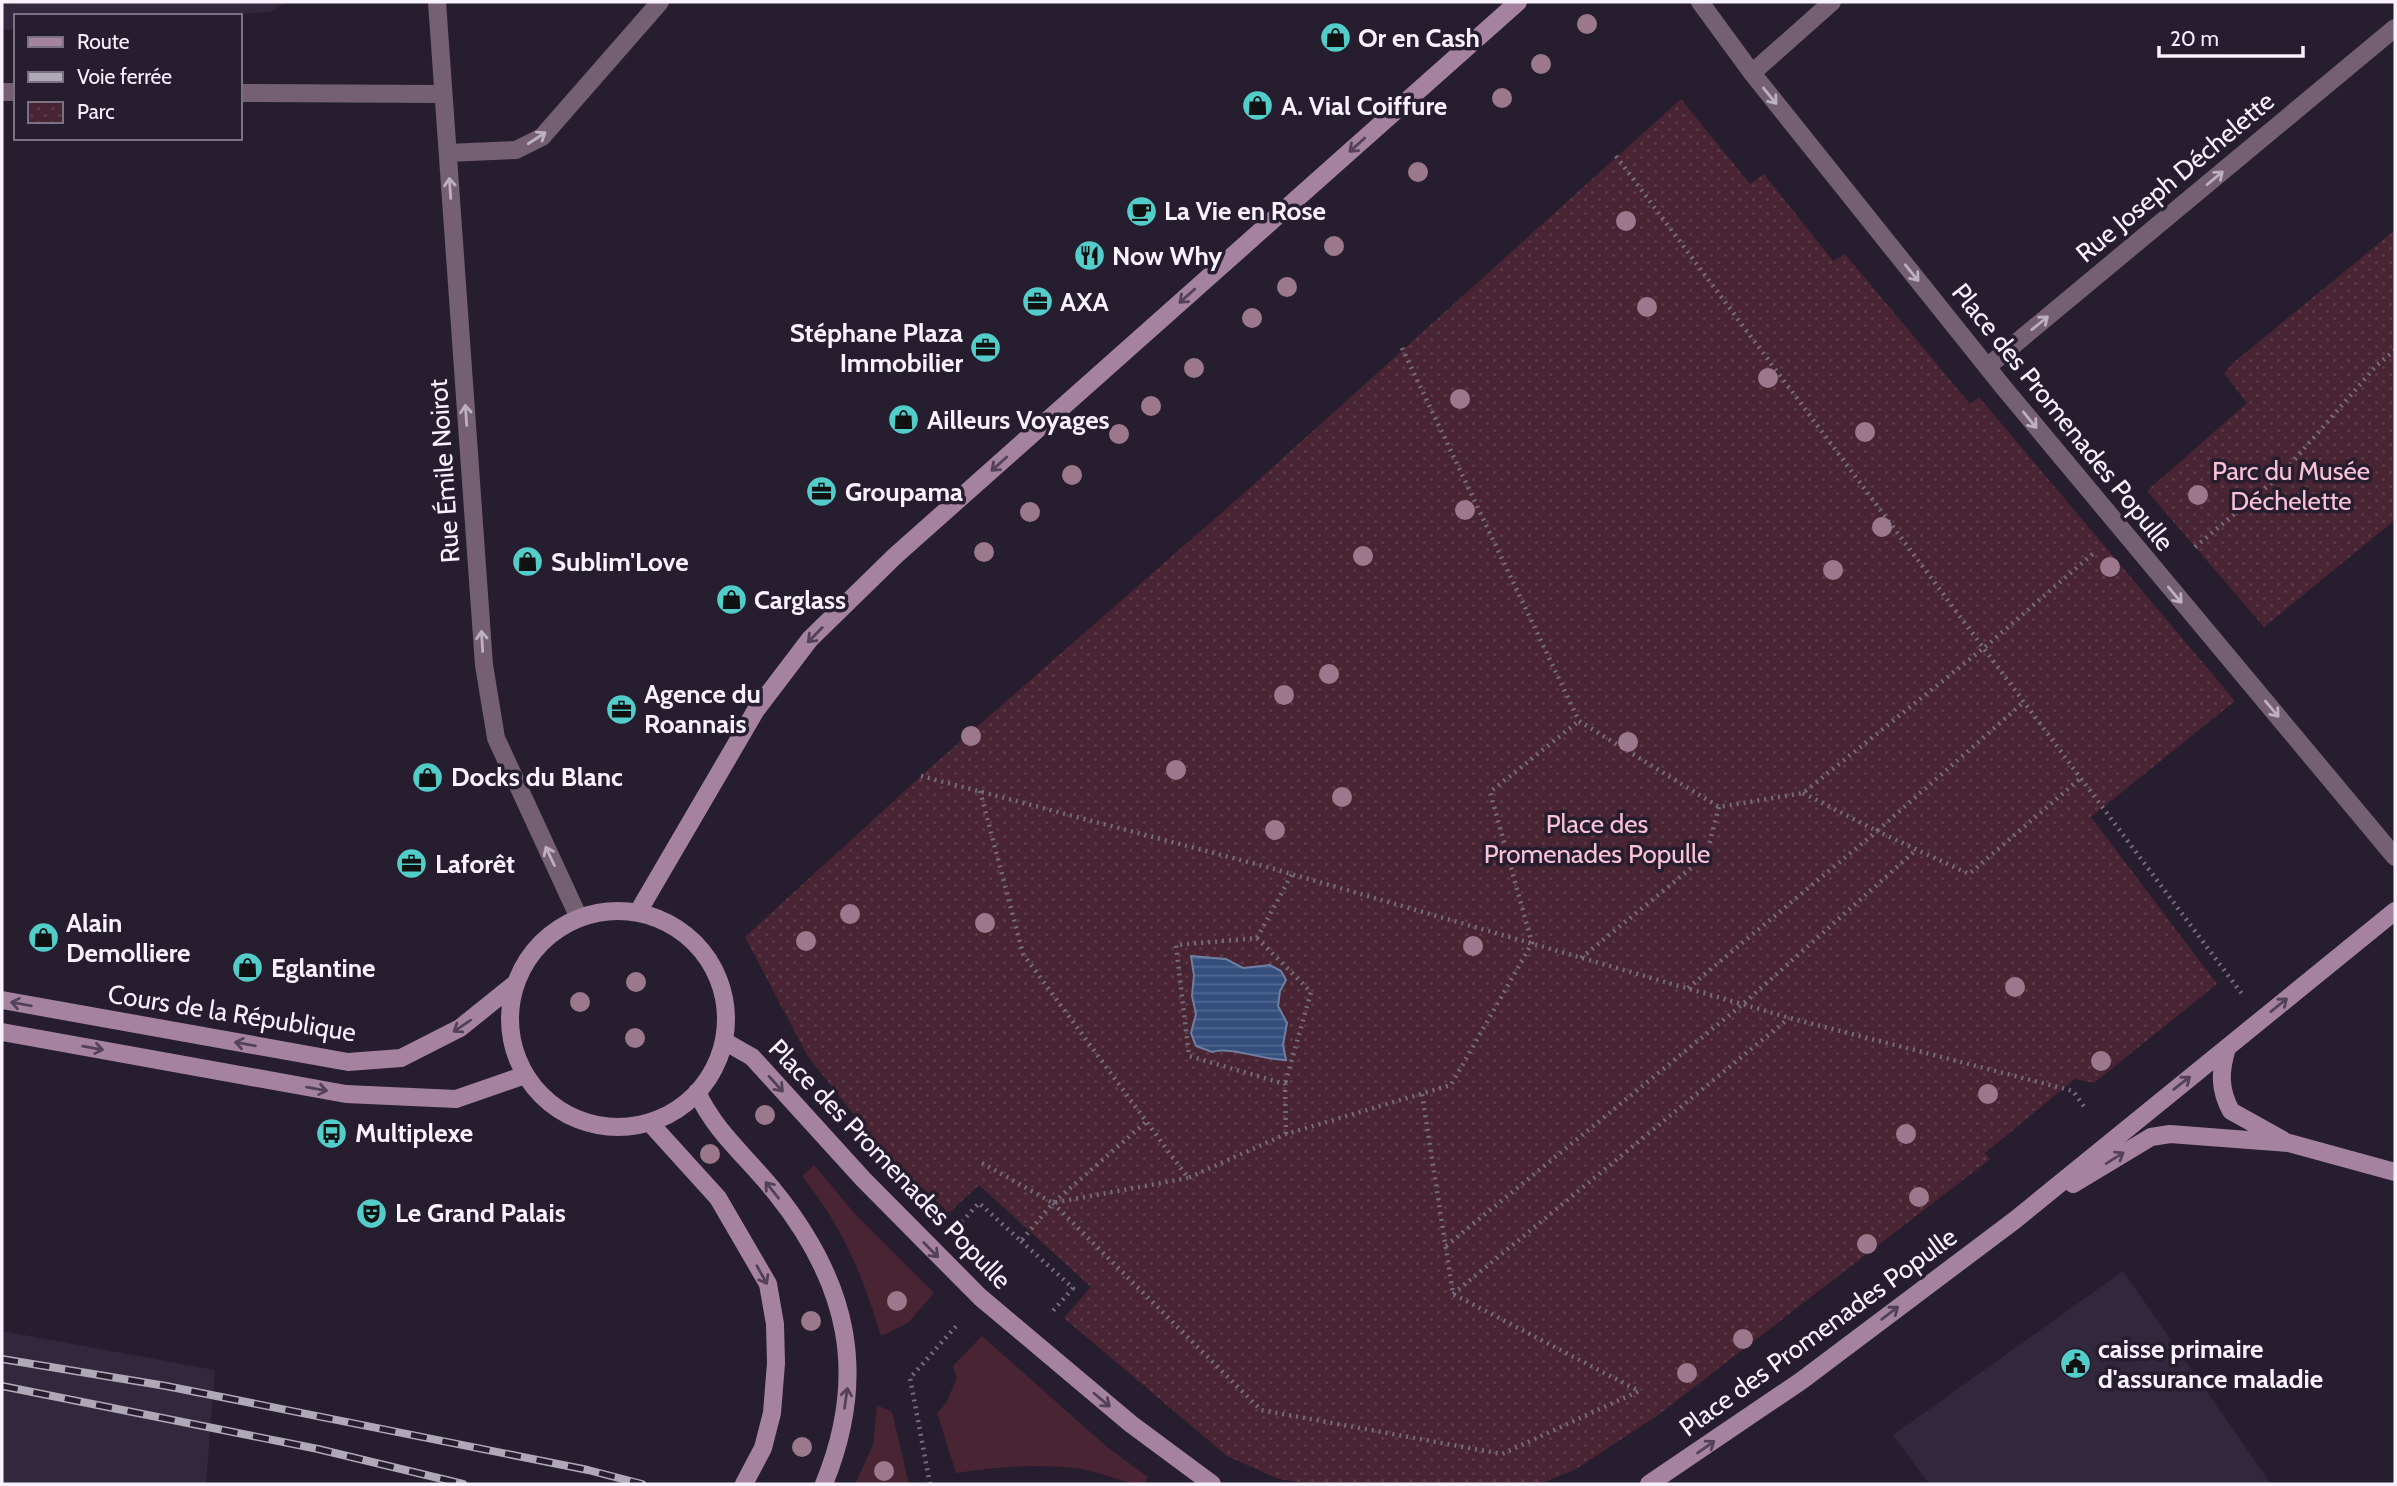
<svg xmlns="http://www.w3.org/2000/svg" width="2397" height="1486" font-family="Cabin,sans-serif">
<defs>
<pattern id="park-dots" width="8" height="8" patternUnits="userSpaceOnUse" patternTransform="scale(1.75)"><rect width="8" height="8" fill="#492433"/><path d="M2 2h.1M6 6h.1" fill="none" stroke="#5b3a47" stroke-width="1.8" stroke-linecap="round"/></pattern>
<pattern id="water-rules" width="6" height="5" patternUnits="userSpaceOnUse" patternTransform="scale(1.75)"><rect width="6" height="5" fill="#344e7d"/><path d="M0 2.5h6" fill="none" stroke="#526890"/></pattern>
</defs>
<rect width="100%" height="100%" fill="#261d2f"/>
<path fill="#33273e" d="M 2,2 L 285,2 L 271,12 L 205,16 L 16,16 L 16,29 L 2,30 Z
M 2123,1271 L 2271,1484 L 1929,1484 L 1893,1435 Z
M 2,1331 L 215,1370 L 206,1484 L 2,1484 Z"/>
<path fill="#492433" d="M 814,1165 L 855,1214 L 934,1293 L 908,1323 L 881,1336 C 862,1273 843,1228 802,1176 Z
M 982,1336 L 1107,1447 L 1148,1477 L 1144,1484 C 1123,1484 1102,1472 1081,1469 C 1038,1463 999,1467 956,1473 L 937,1413 L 946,1403 L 957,1378 L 953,1366 Z
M 877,1405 L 892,1412 L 909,1484 L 855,1484 L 873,1445 Z"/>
<path fill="url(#park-dots)" d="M 1681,99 L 1750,184 L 1764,174 L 1833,261 L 1845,254 L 1970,404 L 1979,397 L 2235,701 L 2091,817 L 2217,984 L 2094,1083 L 2075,1079 L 1985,1153 L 1990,1159 L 1658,1415 L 1576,1469 L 1540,1484 L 1314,1484 L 1279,1479 L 1227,1456 L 1064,1318 L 1091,1287 L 979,1185 L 949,1213 L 880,1148 L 807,1055 L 745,937 L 921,776 L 1243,494 Z
M 2395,230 L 2395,520 L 2264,627 L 2147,491 L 2247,403 L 2224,373 L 2233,363 Z"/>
<path fill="url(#water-rules)" stroke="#6f7fa4" stroke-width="2" d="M 1191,956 L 1226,959 L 1243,968 L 1270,965 L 1281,971 L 1286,980 L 1280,991 L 1278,1006 L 1287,1023 L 1283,1045 L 1286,1060 C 1262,1060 1230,1046 1212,1052 L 1196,1046 L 1191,1033 L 1196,1014 L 1192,996 L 1194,975 Z"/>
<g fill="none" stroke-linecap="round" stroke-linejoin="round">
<path stroke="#746c7b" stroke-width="4.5" stroke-dasharray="2 5" stroke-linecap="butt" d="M 1616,156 L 2242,994
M 1402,348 L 1579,721 L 1719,807 L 1803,793 L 1985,647 L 2096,551
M 2195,547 L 2282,474 L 2376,366 L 2395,350
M 921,776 L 1267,867 L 1790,1018 L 2073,1091 L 2085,1108
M 980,791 L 1023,954 L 1188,1178 L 1286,1134 L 1451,1085 L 1532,943 L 1490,792 L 1579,721
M 1803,793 L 1877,831 L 2025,701
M 1257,938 L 1311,992 L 1285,1084
M 1581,958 L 1706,856 L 1719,807
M 1688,988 L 1877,831 L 1969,874 L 2082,777
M 1286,1134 L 1285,1084 L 1189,1056 L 1176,945 L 1257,938 L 1292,874
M 982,1163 L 1053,1203 L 1188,1178
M 1053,1203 L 1261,1410 L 1502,1454 L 1639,1391 L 1453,1294 L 1422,1094
M 957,1227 L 979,1203 L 1021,1241 L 1053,1203 L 1146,1122
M 1021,1241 L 1073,1288 L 1050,1314
M 1446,1246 L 1743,1004 L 1916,850
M 1453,1294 L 1789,1018
M 930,1484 L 910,1378 L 959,1323"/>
<path stroke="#756072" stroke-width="18" d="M 2,92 L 16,92
M 240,93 L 443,94"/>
<path stroke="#756072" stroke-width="18" d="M 437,2 L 484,665 L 496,738 L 579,918
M 1700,2 L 1752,73 L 2004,388 L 2395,857
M 1752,73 L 1832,2
M 448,153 L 516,150 L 542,137 L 660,2
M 1987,367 L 2395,28"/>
<path stroke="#a583a0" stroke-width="18" d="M510 1019a108 108 0 1 1 216 0a108 108 0 1 1-216 0Z
M 638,912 L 756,710 L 810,639 L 895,556 L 1518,2
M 2,1000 L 348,1062 L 401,1058 L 460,1028 L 516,983
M 2,1032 L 346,1094 L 456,1099 L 525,1075
M 724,1041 L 752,1057 L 863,1179 L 980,1297 L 1131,1424 L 1212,1484
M 2227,1048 C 2220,1071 2219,1089 2231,1111 L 2283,1140
M 697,1092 C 715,1132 748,1158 775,1192 C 848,1283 869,1374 824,1484
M 650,1123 L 718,1198 L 768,1284 L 775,1324 L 776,1363 L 772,1413 L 763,1448 L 744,1484
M 2073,1184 L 2151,1137 L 2170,1134 L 2289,1143 L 2395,1172
M 1649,1484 L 1801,1381 L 2015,1220 L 2395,911"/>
<defs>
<path id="rail" d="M 2,1359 L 166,1386 L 588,1470 L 642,1484
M 2,1386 L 318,1449 L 463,1484"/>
</defs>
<use href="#rail" stroke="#afa8b6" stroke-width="8"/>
<use href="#rail" stroke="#261d2f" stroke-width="5" stroke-dasharray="16" stroke-linecap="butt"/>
</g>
<g fill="#9b788b">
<circle cx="1587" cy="24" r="10"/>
<circle cx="1541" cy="64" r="10"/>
<circle cx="1502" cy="98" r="10"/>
<circle cx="1418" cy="172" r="10"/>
<circle cx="1626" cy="221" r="10"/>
<circle cx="1334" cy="246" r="10"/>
<circle cx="1287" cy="287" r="10"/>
<circle cx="1647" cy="307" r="10"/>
<circle cx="1252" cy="318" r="10"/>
<circle cx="1194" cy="368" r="10"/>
<circle cx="1768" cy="378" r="10"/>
<circle cx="1460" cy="399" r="10"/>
<circle cx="1151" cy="406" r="10"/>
<circle cx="1865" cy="432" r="10"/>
<circle cx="1119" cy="434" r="10"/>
<circle cx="1072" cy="475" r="10"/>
<circle cx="2198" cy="495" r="10"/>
<circle cx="1465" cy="510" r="10"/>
<circle cx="1030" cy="512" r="10"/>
<circle cx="1882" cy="527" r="10"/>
<circle cx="984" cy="552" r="10"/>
<circle cx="1363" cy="556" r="10"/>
<circle cx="2110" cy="567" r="10"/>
<circle cx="1833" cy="570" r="10"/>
<circle cx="1329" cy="674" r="10"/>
<circle cx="1284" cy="695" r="10"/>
<circle cx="971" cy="736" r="10"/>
<circle cx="1628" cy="742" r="10"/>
<circle cx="1176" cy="770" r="10"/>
<circle cx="1342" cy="797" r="10"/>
<circle cx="1275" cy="830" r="10"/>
<circle cx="850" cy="914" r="10"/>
<circle cx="985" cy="923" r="10"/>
<circle cx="806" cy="941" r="10"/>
<circle cx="1473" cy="946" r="10"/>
<circle cx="636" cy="982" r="10"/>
<circle cx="2015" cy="987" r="10"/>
<circle cx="580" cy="1002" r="10"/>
<circle cx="635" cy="1038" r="10"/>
<circle cx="2101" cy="1061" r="10"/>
<circle cx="1988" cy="1094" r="10"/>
<circle cx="765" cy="1115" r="10"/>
<circle cx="1906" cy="1134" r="10"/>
<circle cx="710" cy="1154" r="10"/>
<circle cx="1919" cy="1197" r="10"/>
<circle cx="1867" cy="1244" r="10"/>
<circle cx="897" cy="1301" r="10"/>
<circle cx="811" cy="1321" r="10"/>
<circle cx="1743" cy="1339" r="10"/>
<circle cx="1687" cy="1373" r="10"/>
<circle cx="802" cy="1447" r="10"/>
<circle cx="884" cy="1471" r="10"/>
</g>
<defs><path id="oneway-shaft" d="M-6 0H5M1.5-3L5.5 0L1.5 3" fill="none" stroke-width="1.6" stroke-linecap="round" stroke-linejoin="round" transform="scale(1.75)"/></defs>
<g stroke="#bdb0bf">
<use href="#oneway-shaft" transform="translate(1770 96) rotate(51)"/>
<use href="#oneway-shaft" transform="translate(537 138) rotate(-33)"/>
<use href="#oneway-shaft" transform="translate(2215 178) rotate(-40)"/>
<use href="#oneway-shaft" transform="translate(450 188) rotate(-94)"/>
<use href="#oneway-shaft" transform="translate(1912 273) rotate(51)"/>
<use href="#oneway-shaft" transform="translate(2040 323) rotate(-39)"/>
<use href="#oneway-shaft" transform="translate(466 415) rotate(-94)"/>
<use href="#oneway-shaft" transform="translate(2030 420) rotate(51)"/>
<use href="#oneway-shaft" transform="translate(2175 595) rotate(50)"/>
<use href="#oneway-shaft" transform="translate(482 641) rotate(-94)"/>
<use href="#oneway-shaft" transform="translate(2272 709) rotate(50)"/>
<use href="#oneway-shaft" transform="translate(550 856) rotate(-115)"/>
</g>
<g stroke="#524157">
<use href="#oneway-shaft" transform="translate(1357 145) rotate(138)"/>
<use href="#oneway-shaft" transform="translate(1187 296) rotate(138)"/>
<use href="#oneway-shaft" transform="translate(999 464) rotate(138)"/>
<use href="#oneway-shaft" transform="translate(815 635) rotate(134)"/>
<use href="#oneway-shaft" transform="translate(21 1004) rotate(-170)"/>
<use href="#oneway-shaft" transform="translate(2279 1005) rotate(-39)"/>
<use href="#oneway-shaft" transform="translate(462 1026) rotate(146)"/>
<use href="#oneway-shaft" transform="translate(245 1044) rotate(-170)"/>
<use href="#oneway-shaft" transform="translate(93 1048) rotate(10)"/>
<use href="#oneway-shaft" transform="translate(2182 1083) rotate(-38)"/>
<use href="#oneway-shaft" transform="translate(776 1084) rotate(48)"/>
<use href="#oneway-shaft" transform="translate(317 1089) rotate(10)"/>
<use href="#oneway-shaft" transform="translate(2115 1158) rotate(-32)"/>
<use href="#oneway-shaft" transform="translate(772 1190) rotate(-129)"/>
<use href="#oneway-shaft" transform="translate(931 1250) rotate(46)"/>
<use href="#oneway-shaft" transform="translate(762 1275) rotate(61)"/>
<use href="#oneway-shaft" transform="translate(1890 1313) rotate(-37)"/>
<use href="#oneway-shaft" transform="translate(846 1398) rotate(-82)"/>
<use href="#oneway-shaft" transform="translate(1102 1400) rotate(40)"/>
<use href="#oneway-shaft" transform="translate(1706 1447) rotate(-35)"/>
</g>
<defs>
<symbol id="shop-disc" viewBox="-11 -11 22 22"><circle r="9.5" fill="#53cdca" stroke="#261d2f"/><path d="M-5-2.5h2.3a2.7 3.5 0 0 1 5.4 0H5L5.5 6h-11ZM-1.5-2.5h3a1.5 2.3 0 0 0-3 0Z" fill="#111"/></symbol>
<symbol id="cafe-disc" viewBox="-11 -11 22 22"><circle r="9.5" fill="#53cdca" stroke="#261d2f"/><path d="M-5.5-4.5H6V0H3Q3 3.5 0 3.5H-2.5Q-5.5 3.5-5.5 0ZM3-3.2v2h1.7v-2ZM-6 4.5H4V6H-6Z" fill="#111"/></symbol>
<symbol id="restaurant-disc" viewBox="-11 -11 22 22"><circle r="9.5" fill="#53cdca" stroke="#261d2f"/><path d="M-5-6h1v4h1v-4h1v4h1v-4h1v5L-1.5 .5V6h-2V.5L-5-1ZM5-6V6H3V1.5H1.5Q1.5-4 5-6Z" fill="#111"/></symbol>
<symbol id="office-disc" viewBox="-11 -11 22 22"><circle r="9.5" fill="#53cdca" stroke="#261d2f"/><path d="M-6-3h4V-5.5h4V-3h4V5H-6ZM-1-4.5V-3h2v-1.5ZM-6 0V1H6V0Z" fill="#111"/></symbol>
<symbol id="bus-disc" viewBox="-11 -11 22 22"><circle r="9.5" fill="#53cdca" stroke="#261d2f"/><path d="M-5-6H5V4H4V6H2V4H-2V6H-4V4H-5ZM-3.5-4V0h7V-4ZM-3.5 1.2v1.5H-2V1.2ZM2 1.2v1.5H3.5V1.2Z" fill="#111"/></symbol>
<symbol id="theatre-disc" viewBox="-11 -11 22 22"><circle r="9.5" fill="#53cdca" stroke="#261d2f"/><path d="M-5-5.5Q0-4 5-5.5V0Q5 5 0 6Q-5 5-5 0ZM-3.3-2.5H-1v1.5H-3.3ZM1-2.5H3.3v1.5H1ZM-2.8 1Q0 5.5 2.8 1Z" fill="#111"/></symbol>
<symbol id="civic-disc" viewBox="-11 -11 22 22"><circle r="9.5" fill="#53cdca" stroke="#261d2f"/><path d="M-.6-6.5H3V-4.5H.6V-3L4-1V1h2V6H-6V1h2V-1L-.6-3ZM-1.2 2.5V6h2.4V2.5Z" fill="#111"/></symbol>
</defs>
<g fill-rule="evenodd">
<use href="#shop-disc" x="1318" y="20" width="35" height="35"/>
<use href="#shop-disc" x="1240" y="88" width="35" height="35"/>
<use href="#cafe-disc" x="1124" y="194" width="35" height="35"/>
<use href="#restaurant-disc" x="1072" y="238" width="35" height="35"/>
<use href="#office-disc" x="1020" y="284" width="35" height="35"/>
<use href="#office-disc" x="968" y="330" width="35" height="35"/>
<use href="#shop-disc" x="886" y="402" width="35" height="35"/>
<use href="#office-disc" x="804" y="474" width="35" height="35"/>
<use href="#shop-disc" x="510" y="544" width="35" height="35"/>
<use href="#shop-disc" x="714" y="582" width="35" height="35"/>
<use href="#office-disc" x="604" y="692" width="35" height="35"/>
<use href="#shop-disc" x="410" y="760" width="35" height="35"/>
<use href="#office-disc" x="394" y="846" width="35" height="35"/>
<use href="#shop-disc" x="26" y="920" width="35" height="35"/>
<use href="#shop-disc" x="230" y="950" width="35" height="35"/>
<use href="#bus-disc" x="314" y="1116" width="35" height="35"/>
<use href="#theatre-disc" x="354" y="1196" width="35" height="35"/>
<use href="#civic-disc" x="2058" y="1346" width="35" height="35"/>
</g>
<g text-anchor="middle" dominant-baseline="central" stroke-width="7" stroke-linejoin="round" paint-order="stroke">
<g font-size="26" font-weight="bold" fill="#f8f2fe" stroke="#261d2f" text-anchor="start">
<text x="1358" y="38">Or en Cash</text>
<text x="1281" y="106">A. Vial Coiffure</text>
<text x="1164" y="211">La Vie en Rose</text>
<text x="1112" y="256">Now Why</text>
<text x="1060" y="302">AXA</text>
<text x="963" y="333" text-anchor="end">Stéphane Plaza<tspan x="963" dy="30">Immobilier</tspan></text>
<text x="927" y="420">Ailleurs Voyages</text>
<text x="845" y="492">Groupama</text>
<text x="551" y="562">Sublim'Love</text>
<text x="754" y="600">Carglass</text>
<text x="644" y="694">Agence du<tspan x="644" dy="30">Roannais</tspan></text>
<text x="451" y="777">Docks du Blanc</text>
<text x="435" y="864">Laforêt</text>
<text x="66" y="923">Alain<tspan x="66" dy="30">Demolliere</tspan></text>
<text x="271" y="968">Eglantine</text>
<text x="355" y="1133">Multiplexe</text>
<text x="395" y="1213">Le Grand Palais</text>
<text x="2098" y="1349">caisse primaire<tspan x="2098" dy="30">d'assurance maladie</tspan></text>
</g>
<g font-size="26" fill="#f8f2fe" stroke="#261d2f">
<text transform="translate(2175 177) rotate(-40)">Rue Joseph Déchelette</text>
<text transform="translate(2063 417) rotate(51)">Place des Promenades Populle</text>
<text transform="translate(444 471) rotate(-94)">Rue Émile Noirot</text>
<text transform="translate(232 1013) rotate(9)">Cours de la République</text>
<text transform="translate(890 1164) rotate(46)">Place des Promenades Populle</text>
<text transform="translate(1818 1332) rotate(-36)">Place des Promenades Populle</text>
</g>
<g font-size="26" fill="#fac2d6" stroke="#261d2f">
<text x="2291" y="471">Parc du Musée<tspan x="2291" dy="30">Déchelette</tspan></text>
<text x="1597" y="824">Place des<tspan x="1597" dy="30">Promenades Populle</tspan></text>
</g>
</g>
<rect width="2397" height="1486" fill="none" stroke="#f8f2fe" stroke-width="7"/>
<rect x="14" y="14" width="228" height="126" fill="#261d2f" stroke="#7a7282" stroke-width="2"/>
<rect x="28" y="37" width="35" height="10" fill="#a583a0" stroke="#7a7282" stroke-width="2"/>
<text x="77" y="49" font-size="21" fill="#f8f2fe">Route</text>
<rect x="28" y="72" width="35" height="10" fill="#afa8b6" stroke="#7a7282" stroke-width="2"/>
<text x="77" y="84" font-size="21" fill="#f8f2fe">Voie ferrée</text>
<rect x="28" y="102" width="35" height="21" fill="url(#park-dots)" stroke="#7a7282" stroke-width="2"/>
<text x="77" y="119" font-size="21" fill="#f8f2fe">Parc</text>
<path d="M2159 46v10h144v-10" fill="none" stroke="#f8f2fe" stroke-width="3.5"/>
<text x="2170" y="46" font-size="21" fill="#f8f2fe" stroke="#261d2f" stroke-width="5" paint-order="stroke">20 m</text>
</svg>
